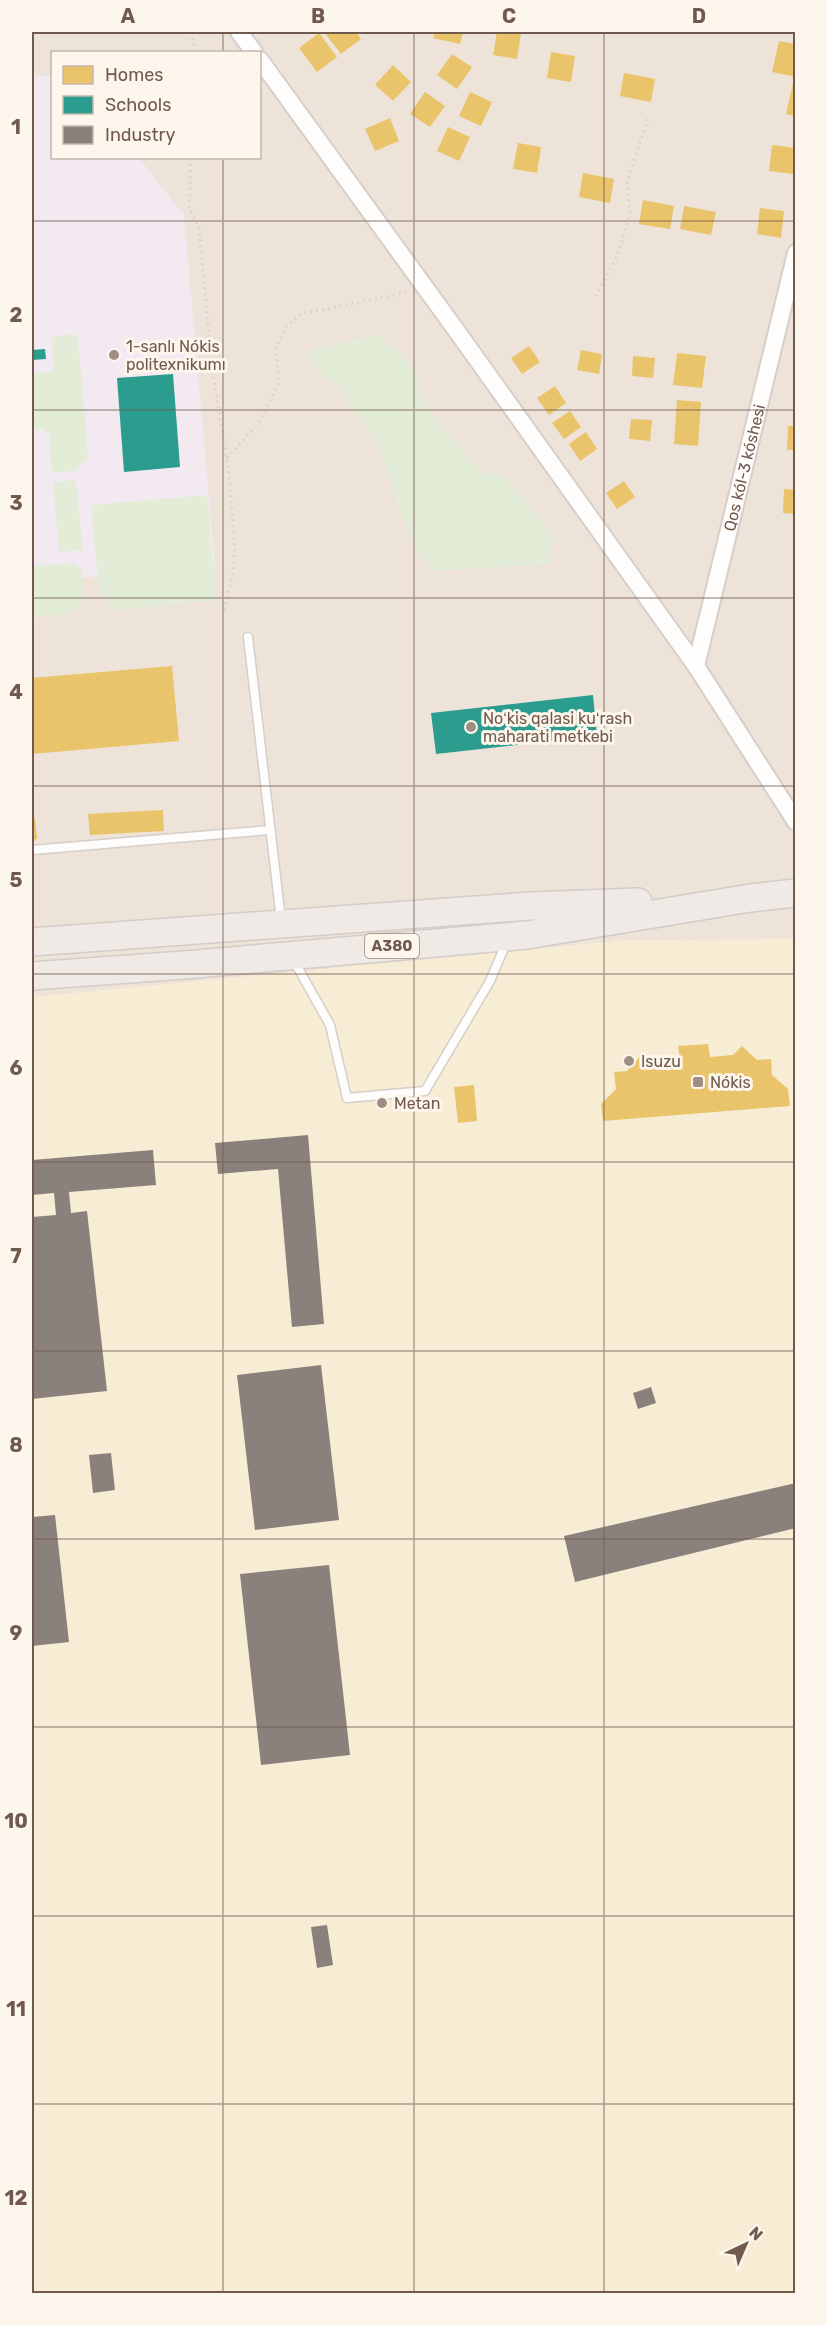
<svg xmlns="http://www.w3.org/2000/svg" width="827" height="2325" font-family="Rubik,sans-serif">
<rect width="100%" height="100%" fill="#f6f1ea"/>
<path fill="#eee3d8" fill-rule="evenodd" d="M 32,32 L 795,32 L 795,2293 L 32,2293 ZM 52,52 L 260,52 L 260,158 L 52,158 Z"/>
<path fill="#f2e9f1" d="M 52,75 L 52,158 L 139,158 L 184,215 L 215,566 L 32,582 L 32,77 Z"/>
<path fill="#e3ecd6" d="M 73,334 L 78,339 L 88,457 L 75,471 L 52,473 L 49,434 L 43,429 L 32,430 L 32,374 L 54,371 L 51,337 Z
M 378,335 L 409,363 L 417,376 L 418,392 L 437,420 L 482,473 L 500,474 L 522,496 L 554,538 L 549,564 L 433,571 L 415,546 L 400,510 L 379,444 L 352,409 L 341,389 L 311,364 L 308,351 Z
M 76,480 L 83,550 L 59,552 L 53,482 Z
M 207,495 L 217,600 L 116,610 L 109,606 L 99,593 L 91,505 Z
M 73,563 L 82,570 C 86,620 74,613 32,617 L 32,566 Z"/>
<path fill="#f7edd5" d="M 795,939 L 795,2293 L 32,2294 L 32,997 L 628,940 Z"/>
<path fill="#e9c46a" d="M 324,32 L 356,32 L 361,39 L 341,54 Z
M 435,32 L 463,32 L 460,44 L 433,38 Z
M 497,32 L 521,33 L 517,59 L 493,55 Z
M 319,33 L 337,57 L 317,72 L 299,48 Z
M 779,41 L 796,44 L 796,77 L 772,72 Z
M 551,52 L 575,56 L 571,82 L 547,78 Z
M 452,54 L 472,67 L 457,89 L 437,75 Z
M 393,65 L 411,82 L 393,101 L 375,85 Z
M 624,73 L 655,79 L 651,102 L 620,96 Z
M 793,83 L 796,83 L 796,116 L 786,114 Z
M 425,92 L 445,106 L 430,127 L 410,114 Z
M 470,92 L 492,102 L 481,126 L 459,116 Z
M 390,118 L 399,141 L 375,151 L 365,129 Z
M 448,127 L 470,137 L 459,161 L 437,151 Z
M 518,143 L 541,147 L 537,173 L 513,169 Z
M 772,145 L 796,148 L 793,174 L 769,171 Z
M 583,173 L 614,179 L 610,203 L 579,197 Z
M 643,200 L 674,206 L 670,229 L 639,224 Z
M 684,206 L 716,212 L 711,235 L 680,229 Z
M 760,208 L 784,211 L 781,238 L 757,234 Z
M 529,346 L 540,362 L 522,374 L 511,358 Z
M 581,350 L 602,354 L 599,374 L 577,370 Z
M 677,353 L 706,356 L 702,388 L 673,385 Z
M 633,356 L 655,358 L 653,378 L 632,376 Z
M 555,386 L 566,403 L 549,415 L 537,398 Z
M 677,400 L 701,402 L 698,446 L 674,444 Z
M 570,411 L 581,427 L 564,439 L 552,423 Z
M 631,419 L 652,420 L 650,441 L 629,439 Z
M 788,426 L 796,426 L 796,450 L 787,450 Z
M 586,432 L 597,449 L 580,461 L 569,444 Z
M 624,481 L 635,497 L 617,509 L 606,493 Z
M 784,489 L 796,490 L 796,514 L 783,513 Z
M 172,666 L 179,741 L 32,754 L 32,678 Z
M 163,810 L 164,831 L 90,835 L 88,814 Z
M 32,818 L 35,818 L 37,839 L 32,840 Z
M 708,1044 L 710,1057 L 733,1055 L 742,1046 L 757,1060 L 771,1059 L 772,1075 L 788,1089 L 790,1106 L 603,1121 L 601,1104 L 616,1089 L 614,1072 L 627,1071 L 642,1054 L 651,1062 L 680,1059 L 678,1046 Z
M 474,1085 L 477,1121 L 458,1123 L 454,1087 Z"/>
<path fill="#2a9d8f" d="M 45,349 L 46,359 L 32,360 L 32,350 Z
M 173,374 L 180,467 L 124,472 L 117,378 Z
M 593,695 L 597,736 L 436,754 L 431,713 Z"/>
<path fill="#8a817c" d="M 308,1135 L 324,1324 L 292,1327 L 278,1169 L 218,1174 L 215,1143 Z
M 153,1150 L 156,1185 L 69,1192 L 71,1213 L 87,1211 L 107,1391 L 32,1399 L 32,1217 L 56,1215 L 54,1193 L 32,1195 L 32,1160 Z
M 321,1365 L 339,1520 L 255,1530 L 237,1375 Z
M 651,1387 L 656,1403 L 638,1409 L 633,1393 Z
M 111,1453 L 115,1490 L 93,1493 L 89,1455 Z
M 796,1483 L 796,1528 L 575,1582 L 564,1536 Z
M 55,1515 L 69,1642 L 32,1646 L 32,1517 Z
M 329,1565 L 350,1755 L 261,1765 L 240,1574 Z
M 327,1925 L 333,1965 L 317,1968 L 311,1927 Z"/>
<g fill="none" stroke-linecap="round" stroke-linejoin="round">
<defs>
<path id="service" d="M 248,637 L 281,920
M 32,850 L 270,830
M 294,961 L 330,1025 L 347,1098 L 425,1091 L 490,981 L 507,941"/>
<g id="minor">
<path d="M 239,32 L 254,52"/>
<path d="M 260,60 L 456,330 L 696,666 L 796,822"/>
<path id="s1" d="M 696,666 L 796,253"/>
</g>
<path id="trunk" d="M 32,942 L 530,906 L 638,902
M 32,976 L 184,965 L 527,935 L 750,898 L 796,893"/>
</defs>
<use href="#service" stroke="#d5cec9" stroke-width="11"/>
<use href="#minor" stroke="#d5cec9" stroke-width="20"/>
<use href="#trunk" stroke="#d4ccc7" stroke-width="30"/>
<path stroke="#d7d0cb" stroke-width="3" stroke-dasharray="1.5 4.5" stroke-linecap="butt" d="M 192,32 L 195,52
M 191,158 L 189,207 L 199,228 L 212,368 L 229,474 L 235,549 L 234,568 L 224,610
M 596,296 L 617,257 L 630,213 L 627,181 L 648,119
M 227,458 L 259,423 L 279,382 L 276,348 L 286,327 L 301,314 L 409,292"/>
<use href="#service" stroke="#fefdfc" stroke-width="8"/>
<use href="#minor" stroke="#fefdfc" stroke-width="16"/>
<use href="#trunk" stroke="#f0eae6" stroke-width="27"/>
</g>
<path fill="none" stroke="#71594d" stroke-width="1.5" stroke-opacity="0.55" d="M 223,32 L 223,52M 414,32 L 414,2294M 604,32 L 604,2294M 223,158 L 223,2294M 32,221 L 796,221M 32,410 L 796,410M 32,598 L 796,598M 32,786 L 796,786M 32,974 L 796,974M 32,1162 L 796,1162M 32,1351 L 796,1351M 32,1539 L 796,1539M 32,1727 L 796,1727M 32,1916 L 796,1916M 32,2104 L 796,2104"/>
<g fill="#a08e84" stroke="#fdf6ec" stroke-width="2">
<circle cx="114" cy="355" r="6"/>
<circle cx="471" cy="727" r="6"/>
<circle cx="629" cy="1061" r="6"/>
<rect x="692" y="1076" width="12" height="12" rx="3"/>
<circle cx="382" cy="1103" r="6"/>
</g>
<g text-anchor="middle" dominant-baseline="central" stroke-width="6" stroke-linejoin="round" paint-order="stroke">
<rect fill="#fdf6ec" stroke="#9b887d" stroke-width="1.5" x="365" y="934" width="54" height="24" rx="4.5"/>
<g font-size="15" font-weight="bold" fill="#71594d">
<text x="392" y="946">A380</text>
</g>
<g font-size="16" fill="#71594d" stroke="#fdf6ec" text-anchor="start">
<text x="126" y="346">1-sanlı Nókis<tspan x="126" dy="18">politexnikumı</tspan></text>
<text x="483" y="718">Noʻkis qalasi kuʻrash<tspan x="483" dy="18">maharati metkebi</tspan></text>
<text x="641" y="1061">Isuzu</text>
<text x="710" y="1082">Nókis</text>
<text x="394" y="1103">Metan</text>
</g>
<g font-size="16" fill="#71594d" stroke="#fdf6ec">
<text stroke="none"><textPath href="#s1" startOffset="204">Qos kól-3 kóshesi</textPath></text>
</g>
</g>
<rect width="827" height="2325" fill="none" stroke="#fdf6ec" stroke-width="66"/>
<rect x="51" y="51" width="210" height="108" fill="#fdf6ec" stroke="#c5b7ac" stroke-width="1.5"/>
<rect x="63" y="66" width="30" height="18" fill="#e9c46a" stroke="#c5b7ac" stroke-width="1.5"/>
<text x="105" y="81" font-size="18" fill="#71594d">Homes</text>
<rect x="63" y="96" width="30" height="18" fill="#2a9d8f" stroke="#c5b7ac" stroke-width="1.5"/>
<text x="105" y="111" font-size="18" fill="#71594d">Schools</text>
<rect x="63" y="126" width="30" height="18" fill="#8a817c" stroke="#c5b7ac" stroke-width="1.5"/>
<text x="105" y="141" font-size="18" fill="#71594d">Industry</text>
<g transform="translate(746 2244) rotate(44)" stroke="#fdf6ec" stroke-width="4.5" paint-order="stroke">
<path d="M0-4.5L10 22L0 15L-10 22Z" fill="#71594d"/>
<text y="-9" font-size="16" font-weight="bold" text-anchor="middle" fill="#71594d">N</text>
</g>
<rect x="33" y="33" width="761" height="2259" fill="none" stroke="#71594d" stroke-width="2"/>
<g font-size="20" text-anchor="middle" font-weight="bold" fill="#71594d">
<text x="128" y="23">A</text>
<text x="318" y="23">B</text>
<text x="509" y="23">C</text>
<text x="699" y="23">D</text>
<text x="16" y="134">1</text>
<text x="16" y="322">2</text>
<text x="16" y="510">3</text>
<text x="16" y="699">4</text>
<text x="16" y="887">5</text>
<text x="16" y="1075">6</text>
<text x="16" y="1263">7</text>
<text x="16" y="1452">8</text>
<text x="16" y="1640">9</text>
<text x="16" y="1828">10</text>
<text x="16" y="2016">11</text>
<text x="16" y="2205">12</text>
</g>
</svg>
